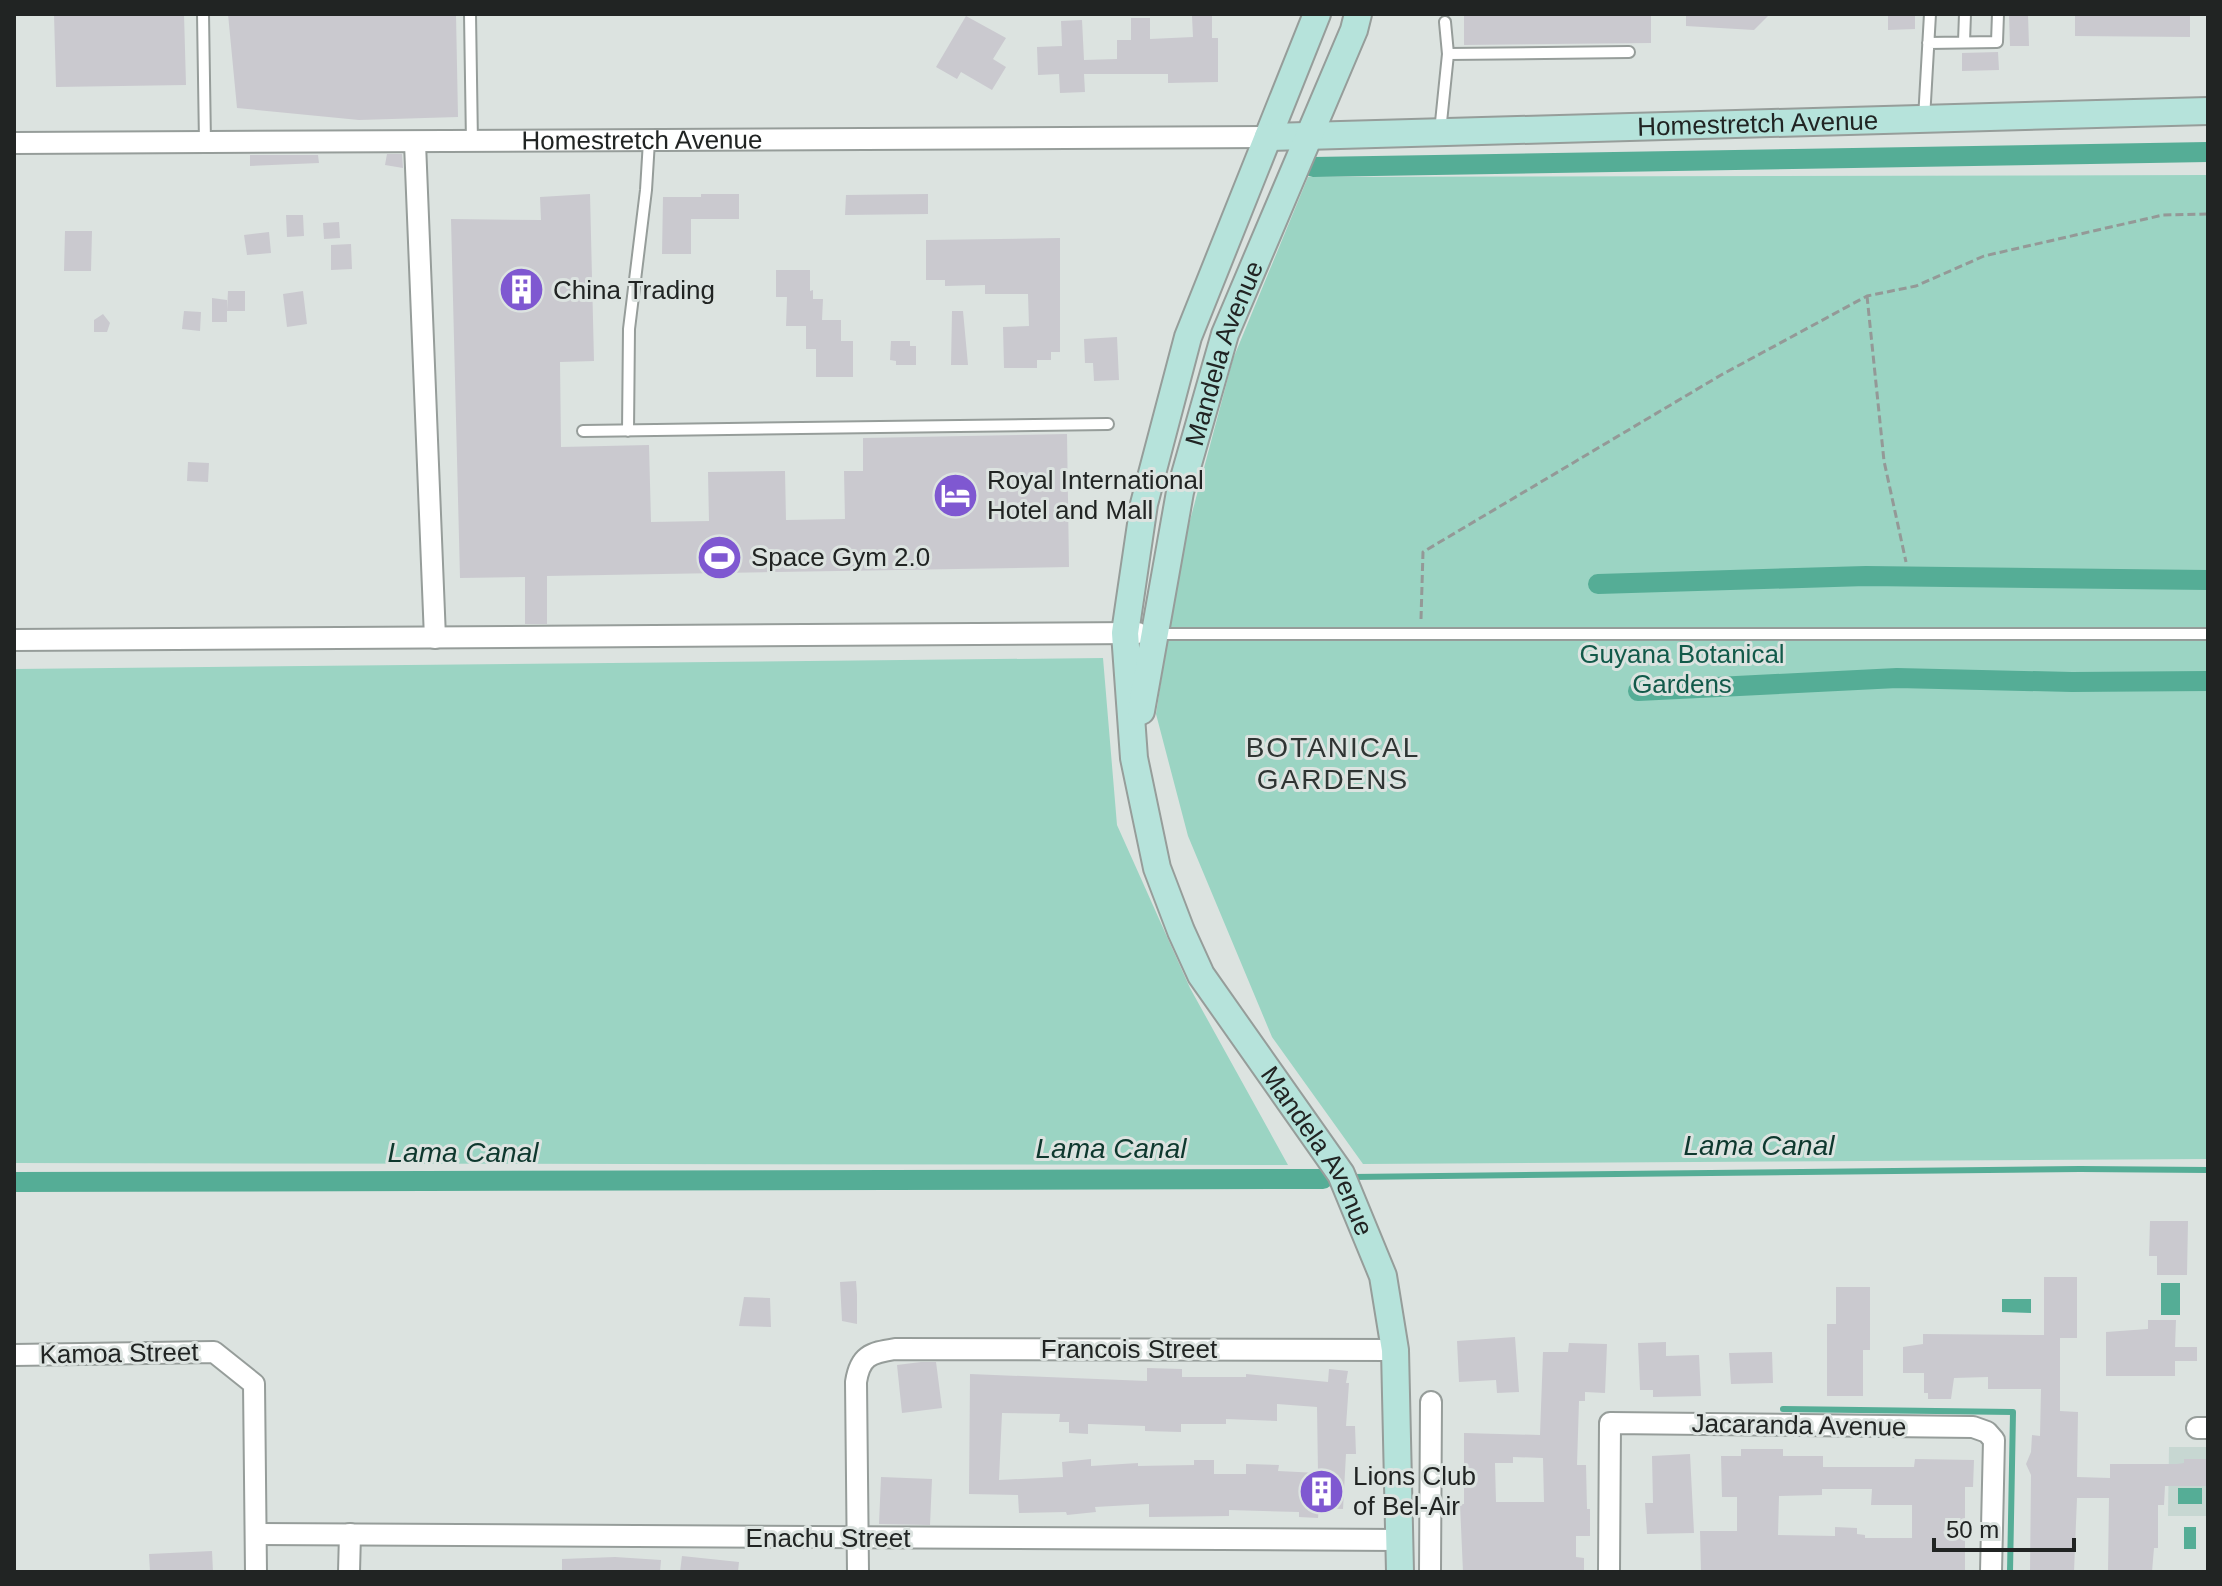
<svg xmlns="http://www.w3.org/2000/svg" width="2222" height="1586" font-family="Arial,sans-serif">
<rect width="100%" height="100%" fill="#dce3e0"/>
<path fill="#c7d7d2" d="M 2169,1447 L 2208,1447 L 2208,1516 L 2168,1516 Z"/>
<path fill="#9bd4c3" d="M 2208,175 L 2208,1159 L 1363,1164 L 1272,1037 L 1188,836 L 1156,714 L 1180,558 L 1233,359 L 1308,177 Z
M 1103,658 L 1117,825 L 1190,988 L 1288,1165 L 14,1163 L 14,669 Z"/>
<path fill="#55ad96" d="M 2161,1283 L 2180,1283 L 2180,1315 L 2161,1315 Z
M 2002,1299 L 2031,1299 L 2031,1313 L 2002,1312 Z
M 2178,1488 L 2202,1488 L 2202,1504 L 2178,1504 Z
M 2184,1527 L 2196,1527 L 2196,1549 L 2184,1549 Z"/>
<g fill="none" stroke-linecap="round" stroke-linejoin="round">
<path stroke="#55ad96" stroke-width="6" d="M 1352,1177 L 2080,1169 L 2208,1170
M 1323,1179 L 1336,1178
M 1783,1409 L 2013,1412 L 2010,1572"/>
<path stroke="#55ad96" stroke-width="20" d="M 1313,167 L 2208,152
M 1598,584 L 1866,576 L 2208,580
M 1638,691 L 1897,678 L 2072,682 L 2208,681
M 14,1182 L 1323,1179"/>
</g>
<path fill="#cac9cf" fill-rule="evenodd" d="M 54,14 L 184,14 L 186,85 L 56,87 Z
M 228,14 L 456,14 L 458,117 L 359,120 L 237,108 Z
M 1464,14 L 1651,14 L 1651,43 L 1464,45 Z
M 1686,14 L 1770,14 L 1754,30 L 1686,26 Z
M 1888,14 L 1915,14 L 1915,29 L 1888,30 Z
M 2009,14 L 2028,14 L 2029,46 L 2010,46 Z
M 2075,14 L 2190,14 L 2190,37 L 2075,36 Z
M 966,16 L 1006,38 L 993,59 L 1006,67 L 992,90 L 961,72 L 957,79 L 936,67 Z
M 1192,16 L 1212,16 L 1212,38 L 1218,38 L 1218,82 L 1168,83 L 1168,74 L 1084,74 L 1085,92 L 1060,93 L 1059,74 L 1038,75 L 1037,47 L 1062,46 L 1061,21 L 1082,20 L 1084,60 L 1117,59 L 1117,40 L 1131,40 L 1131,18 L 1150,18 L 1150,39 L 1193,37 Z
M 1998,52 L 1999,70 L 1962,71 L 1962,53 Z
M 387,154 L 402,154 L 403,168 L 385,165 Z
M 250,155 L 318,155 L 319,163 L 250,166 Z
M 590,194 L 594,361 L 560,362 L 561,447 L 649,445 L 651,522 L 709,521 L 708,472 L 785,471 L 786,520 L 845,519 L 844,471 L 863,471 L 863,438 L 1067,434 L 1069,567 L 547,576 L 547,624 L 525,624 L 525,577 L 460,578 L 451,219 L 541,220 L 540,197 Z
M 701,194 L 739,194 L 739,219 L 691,219 L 691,254 L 662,254 L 663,197 L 701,197 Z
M 928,194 L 928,214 L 845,215 L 846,195 Z
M 286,215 L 303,215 L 304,236 L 287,237 Z
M 339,222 L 340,238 L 324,239 L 323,223 Z
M 65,231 L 92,231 L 91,271 L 64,271 Z
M 269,232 L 271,253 L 247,255 L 244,235 Z
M 1060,238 L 1060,352 L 1051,352 L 1051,360 L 1037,360 L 1037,368 L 1004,368 L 1003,327 L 1029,326 L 1028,294 L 985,294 L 985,285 L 945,286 L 945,280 L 926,280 L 926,240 Z
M 351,244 L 352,269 L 331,270 L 331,245 Z
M 776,270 L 810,270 L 810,291 L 813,290 L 813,299 L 823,299 L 822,320 L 841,320 L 841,341 L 853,341 L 853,377 L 816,377 L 816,349 L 806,349 L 806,326 L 786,326 L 787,297 L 776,297 Z
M 228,291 L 245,291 L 245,311 L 227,311 Z
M 303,291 L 307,324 L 287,327 L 283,294 Z
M 212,298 L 227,300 L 227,322 L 212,322 Z
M 184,311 L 201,312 L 200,331 L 182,329 Z
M 952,311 L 963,311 L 968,365 L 951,365 Z
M 103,314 L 110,323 L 107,332 L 94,332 L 94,320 Z
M 1117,337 L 1119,380 L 1094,381 L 1093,363 L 1085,363 L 1084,339 Z
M 891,341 L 910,341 L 910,346 L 916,346 L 916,365 L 896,365 L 896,361 L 890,360 Z
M 188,462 L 209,463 L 208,482 L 187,481 Z
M 2150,1221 L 2188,1221 L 2187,1275 L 2157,1275 L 2157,1256 L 2149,1256 Z
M 2044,1277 L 2077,1277 L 2077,1338 L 2060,1338 L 2060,1411 L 2078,1412 L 2077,1477 L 2110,1478 L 2110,1464 L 2177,1464 L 2184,1463 L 2184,1459 L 2208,1459 L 2208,1486 L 2165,1486 L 2164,1505 L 2158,1505 L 2158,1548 L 2154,1548 L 2152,1572 L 2108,1572 L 2109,1498 L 2077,1498 L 2074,1572 L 2030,1572 L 2031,1475 L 2026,1464 L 2031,1452 L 2032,1435 L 2040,1436 L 2041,1389 L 1988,1389 L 1988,1377 L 1954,1378 L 1951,1399 L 1928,1399 L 1928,1393 L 1924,1393 L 1924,1373 L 1903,1373 L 1903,1347 L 1923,1344 L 1923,1334 L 2044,1335 Z
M 856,1281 L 857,1295 L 857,1324 L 842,1321 L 840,1282 Z
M 1836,1287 L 1870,1287 L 1870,1350 L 1863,1350 L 1863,1396 L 1827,1396 L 1827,1324 L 1836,1324 Z
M 744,1297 L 770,1298 L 771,1327 L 739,1326 Z
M 2148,1320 L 2176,1320 L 2175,1347 L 2197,1347 L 2197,1361 L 2175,1361 L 2175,1376 L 2106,1376 L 2106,1332 L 2148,1329 Z
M 1515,1337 L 1519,1392 L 1497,1393 L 1496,1380 L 1459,1382 L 1457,1341 Z
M 1666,1342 L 1666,1356 L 1699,1355 L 1701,1396 L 1653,1397 L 1653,1390 L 1640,1390 L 1638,1343 Z
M 1569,1343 L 1607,1344 L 1605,1393 L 1585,1392 L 1585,1401 L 1579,1401 L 1577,1465 L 1586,1465 L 1587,1509 L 1590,1509 L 1590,1536 L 1576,1536 L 1576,1557 L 1584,1558 L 1584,1572 L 1463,1572 L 1460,1504 L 1464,1504 L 1464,1433 L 1540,1435 L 1543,1352 L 1568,1352 ZM 1513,1457 L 1543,1458 L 1544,1502 L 1496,1502 L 1495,1463 L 1513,1463 Z
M 1772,1352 L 1773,1383 L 1731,1384 L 1729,1353 Z
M 921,1362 L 936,1362 L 942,1408 L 902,1413 L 897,1365 Z
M 1147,1368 L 1182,1369 L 1182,1377 L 1246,1377 L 1246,1374 L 1328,1382 L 1329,1369 L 1348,1371 L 1346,1383 L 1349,1383 L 1346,1426 L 1355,1426 L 1356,1454 L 1346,1454 L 1343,1509 L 1319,1508 L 1318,1518 L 1299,1517 L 1299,1512 L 1229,1510 L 1229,1516 L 1149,1517 L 1149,1504 L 1095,1507 L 1096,1512 L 1067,1515 L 1066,1512 L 1019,1513 L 1018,1495 L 969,1494 L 970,1374 L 1147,1381 ZM 1277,1404 L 1317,1407 L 1318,1473 L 1278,1471 L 1279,1465 L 1246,1464 L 1246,1474 L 1214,1474 L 1214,1460 L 1194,1460 L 1194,1465 L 1138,1466 L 1138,1463 L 1091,1466 L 1091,1459 L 1062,1462 L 1063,1477 L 999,1480 L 1002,1413 L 1060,1414 L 1059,1422 L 1069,1422 L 1069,1433 L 1088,1434 L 1088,1424 L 1145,1426 L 1145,1431 L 1181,1432 L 1181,1424 L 1226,1424 L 1226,1419 L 1277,1421 Z
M 1741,1449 L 1783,1449 L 1783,1456 L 1823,1456 L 1823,1467 L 1914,1467 L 1915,1459 L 1974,1460 L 1973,1487 L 1965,1487 L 1965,1572 L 1701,1572 L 1700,1531 L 1737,1531 L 1737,1497 L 1722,1497 L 1721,1456 L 1741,1456 ZM 1822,1489 L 1872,1489 L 1871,1505 L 1912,1505 L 1912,1538 L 1865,1538 L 1865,1535 L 1857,1534 L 1857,1528 L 1835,1527 L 1835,1536 L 1778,1535 L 1779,1496 L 1822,1495 Z
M 1690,1454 L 1694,1533 L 1647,1534 L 1645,1503 L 1653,1503 L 1652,1456 Z
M 881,1477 L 932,1479 L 930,1525 L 879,1524 Z
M 212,1551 L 213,1572 L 150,1572 L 149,1554 Z
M 682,1556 L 739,1562 L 738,1572 L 680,1572 Z
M 615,1557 L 661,1560 L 660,1572 L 562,1572 L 562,1559 Z"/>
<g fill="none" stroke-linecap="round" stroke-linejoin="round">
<defs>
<path id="service" d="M 203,14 L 205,143
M 470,14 L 472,143
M 1964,42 L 1965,14
M 1928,43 L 1997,42 L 1998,14
M 1448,54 L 1629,52
M 1924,119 L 1930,14
M 1440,132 L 1448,54 L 1445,22
M 583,431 L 1108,424
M 628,431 L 629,329 L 646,190 L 649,141
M 1154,634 L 2208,634"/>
<g id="minor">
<path id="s1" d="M 14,143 L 1268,137"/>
<path d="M 415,143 L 435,638"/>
<path d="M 14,640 L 1138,633"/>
<path d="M 14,1355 L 214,1352 L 254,1384 L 256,1572"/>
<path d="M 2197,1428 L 2208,1428"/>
<path d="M 257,1534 L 1400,1540"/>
<path d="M 349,1572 L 350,1534"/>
<path d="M 858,1572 L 856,1382 C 860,1356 870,1353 895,1349 L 1395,1350"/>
<path d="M 1430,1572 L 1431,1402"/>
<path d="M 1609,1572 L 1610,1423 L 1973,1427 L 1987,1432 L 1994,1440 L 1991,1572"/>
</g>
<g id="secondary">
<path id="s2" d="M 1317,14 L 1188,337 L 1144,504 L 1125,633 L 1134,758 L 1157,868 L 1181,931 L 1201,975 L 1341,1174 L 1383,1276 L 1395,1350 L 1400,1572"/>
<path id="s3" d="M 1268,137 L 2208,111"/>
<path id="s4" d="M 1141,711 L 1180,492 L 1225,334 L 1354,30 L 1358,14"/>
</g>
</defs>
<use href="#service" stroke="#969d9a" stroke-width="14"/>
<use href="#minor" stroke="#969d9a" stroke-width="24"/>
<use href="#secondary" stroke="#969d9a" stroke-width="30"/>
<path stroke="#949997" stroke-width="3" stroke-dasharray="8 4" stroke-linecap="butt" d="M 1867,296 L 1884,461 L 1906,562
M 1421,619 L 1423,552 L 1721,375 L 1867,296 L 1916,286 L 1984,256 L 2163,215 L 2208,214"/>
<use href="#service" stroke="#fff" stroke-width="10"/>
<use href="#minor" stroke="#fff" stroke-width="20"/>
<use href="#secondary" stroke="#b6e3db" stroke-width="26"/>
</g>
<defs>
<symbol id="building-disc" viewBox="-11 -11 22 22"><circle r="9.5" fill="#7f58d1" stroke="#dce3e0"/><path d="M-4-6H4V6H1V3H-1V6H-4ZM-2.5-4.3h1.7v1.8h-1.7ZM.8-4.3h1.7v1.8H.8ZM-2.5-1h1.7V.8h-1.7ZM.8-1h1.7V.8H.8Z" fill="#fff"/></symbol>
<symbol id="hotel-disc" viewBox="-11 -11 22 22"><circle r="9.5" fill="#7f58d1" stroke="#dce3e0"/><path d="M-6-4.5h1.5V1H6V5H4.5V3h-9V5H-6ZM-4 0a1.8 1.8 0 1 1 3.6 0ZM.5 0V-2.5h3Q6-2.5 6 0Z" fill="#fff"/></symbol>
<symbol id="stadium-disc" viewBox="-11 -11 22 22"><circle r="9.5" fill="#7f58d1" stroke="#dce3e0"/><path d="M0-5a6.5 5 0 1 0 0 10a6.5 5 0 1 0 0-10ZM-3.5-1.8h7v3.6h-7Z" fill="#fff"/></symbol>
</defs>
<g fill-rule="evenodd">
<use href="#building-disc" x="496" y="264" width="51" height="51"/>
<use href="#hotel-disc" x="930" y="470" width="51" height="51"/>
<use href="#stadium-disc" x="694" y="532" width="51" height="51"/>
<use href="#building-disc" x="1296" y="1466" width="51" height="51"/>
</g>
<g text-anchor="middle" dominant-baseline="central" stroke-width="6" stroke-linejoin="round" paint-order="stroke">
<g font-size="26" fill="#212423" stroke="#dce3e0">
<text stroke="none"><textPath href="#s3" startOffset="490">Homestretch Avenue</textPath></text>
<text stroke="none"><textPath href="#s1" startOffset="628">Homestretch Avenue</textPath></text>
<text stroke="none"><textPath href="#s4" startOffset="368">Mandela Avenue</textPath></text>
<text stroke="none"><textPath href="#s2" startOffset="1216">Mandela Avenue</textPath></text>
<text x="1129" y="1349">Francois Street</text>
<text transform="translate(119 1353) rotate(-1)">Kamoa Street</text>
<text transform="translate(1799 1425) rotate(1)">Jacaranda Avenue</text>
<text x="828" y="1538">Enachu Street</text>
</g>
<g font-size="26" fill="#212423" stroke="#dce3e0" text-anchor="start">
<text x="553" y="290">China Trading</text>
<text x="987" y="480">Royal International<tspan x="987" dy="30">Hotel and Mall</tspan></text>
<text x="751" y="557">Space Gym 2.0</text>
<text x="1353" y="1476">Lions Club<tspan x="1353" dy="30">of Bel-Air</tspan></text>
</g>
<g font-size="26" fill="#125a4a" stroke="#dce3e0">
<text x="1682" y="654">Guyana Botanical<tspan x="1682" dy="30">Gardens</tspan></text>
</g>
<g font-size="28" letter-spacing="2" fill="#2f3533" stroke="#dce3e0">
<text x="1333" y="747">BOTANICAL<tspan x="1333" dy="32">GARDENS</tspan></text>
</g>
<g font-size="28" font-style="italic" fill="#0e382e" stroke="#dce3e0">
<text x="1759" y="1145">Lama Canal</text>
<text x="1111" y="1148">Lama Canal</text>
<text x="463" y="1152">Lama Canal</text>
</g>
</g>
<rect width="2222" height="1586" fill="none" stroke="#212423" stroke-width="32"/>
<path d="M1934 1538v12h140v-12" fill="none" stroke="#212423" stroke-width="4"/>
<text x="1946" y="1538" font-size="24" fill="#212423" stroke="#dce3e0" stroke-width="6" paint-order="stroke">50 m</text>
</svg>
